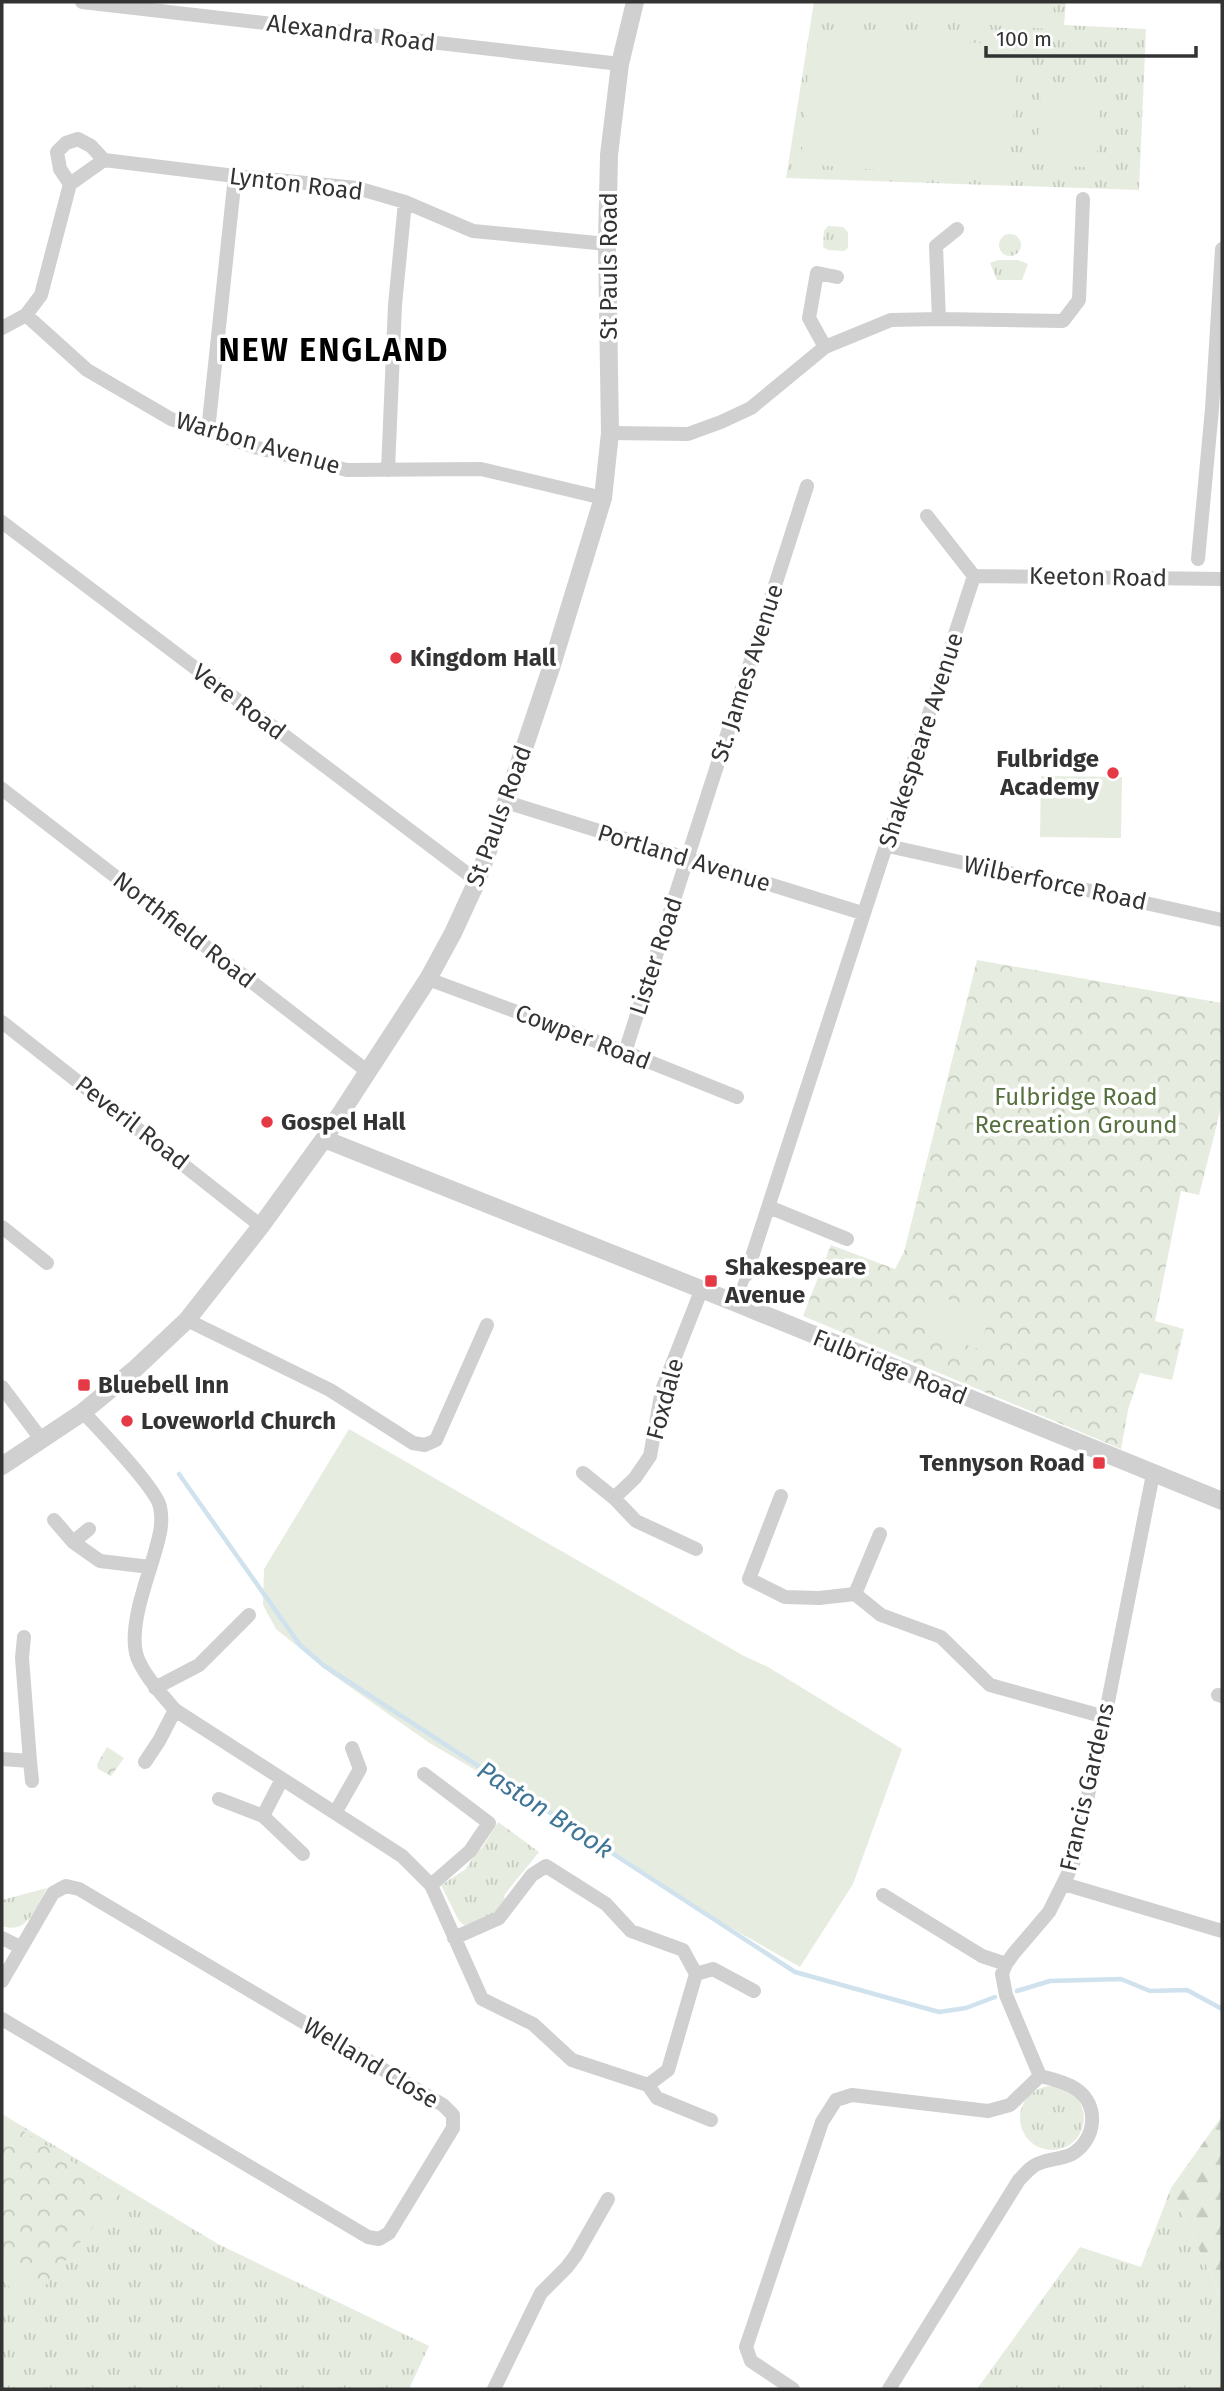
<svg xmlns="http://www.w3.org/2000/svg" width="1224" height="2391" font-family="'Fira Sans',sans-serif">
<defs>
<pattern id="grass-tufts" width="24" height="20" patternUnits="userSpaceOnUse" patternTransform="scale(1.75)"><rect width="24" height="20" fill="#e6ecdf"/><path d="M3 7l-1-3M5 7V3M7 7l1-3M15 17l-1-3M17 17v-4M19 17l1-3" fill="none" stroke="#c6cbc0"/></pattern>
<pattern id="forest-firs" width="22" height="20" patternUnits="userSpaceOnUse" patternTransform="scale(1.75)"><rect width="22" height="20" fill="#e6ecdf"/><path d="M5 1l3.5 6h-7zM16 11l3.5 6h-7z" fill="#c6cbc0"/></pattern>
<pattern id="park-crowns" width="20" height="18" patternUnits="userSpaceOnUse" patternTransform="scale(1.75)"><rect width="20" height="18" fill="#e6ecdf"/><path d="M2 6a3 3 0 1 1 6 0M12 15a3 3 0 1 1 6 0" fill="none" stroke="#c6cbc0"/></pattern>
</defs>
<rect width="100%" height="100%" fill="#fff"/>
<path fill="url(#grass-tufts)" d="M 814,2 L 1066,2 L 1064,25 L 1146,29 L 1139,190 L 786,178 Z
M 828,226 L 843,227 L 848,232 L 848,248 L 844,251 L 828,250 L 823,247 L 824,231 Z
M999 245a11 11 0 1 1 22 0a11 11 0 1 1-22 0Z
M 998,260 L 1018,260 L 1028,264 L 1022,280 L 997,280 L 990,263 Z
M 498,1822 L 539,1852 C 527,1868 515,1880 504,1896 L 506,1902 C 494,1917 483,1923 464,1925 L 459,1921 L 441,1885 L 466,1869 L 477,1851 L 482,1848 Z
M 47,1888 C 35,1908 28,1935 2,1926 L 2,1900 Z
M1020 2118a32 32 0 1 1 64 0a32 32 0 1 1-64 0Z
M 2,2114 L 218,2244 L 429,2346 L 409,2389 L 2,2389 Z
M 1171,2188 L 1222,2300 L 1222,2389 L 977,2389 L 1080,2247 L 1141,2267 Z"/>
<path fill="url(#forest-firs)" d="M 1222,2116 L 1222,2300 L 1171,2188 Z"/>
<path fill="url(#park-crowns)" d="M 977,960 L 1222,1003 L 1222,1104 L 1199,1195 L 1181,1191 L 1155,1321 L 1184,1329 L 1172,1380 L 1140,1373 L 1128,1410 L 1121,1449 L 803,1316 L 831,1245 L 895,1269 L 904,1252 Z
M 107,1747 L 124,1758 L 111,1776 L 98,1769 L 97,1764 Z
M 12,2124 L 121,2192 L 44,2287 L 2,2248 L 2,2138 Z"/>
<path fill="#e6ecdf" d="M 836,2 L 1054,2 L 1052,29 L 835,15 Z
M 811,30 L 1019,46 L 1008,180 L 801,164 Z
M 1042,82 L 1102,85 L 1096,168 L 1036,164 Z
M 1041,776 L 1122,777 L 1121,838 L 1040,837 Z
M 935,1294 L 991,1315 L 978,1349 L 922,1328 Z
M 349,1429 L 744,1656 L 768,1667 L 902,1749 L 853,1884 L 800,1967 L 687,1903 L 538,1807 L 428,1742 L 333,1675 L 276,1629 L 263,1605 L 264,1569 Z
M 2,2248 L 44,2287 L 19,2296 L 2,2280 Z"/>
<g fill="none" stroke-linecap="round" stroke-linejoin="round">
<path stroke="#cfe2ee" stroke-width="4.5" d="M 179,1474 L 300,1645 L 323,1665 L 795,1972 L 939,2012 L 966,2008 L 995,1997
M 1017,1991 L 1050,1981 L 1121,1979 L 1150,1991 L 1187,1990 L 1222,2009"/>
<path stroke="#d0d0d0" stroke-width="10" d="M 736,1303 L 746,1275"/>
<path stroke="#d0d0d0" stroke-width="14" d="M 82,2 L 620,64
M 104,160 L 235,176 L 357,188 L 405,202 L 473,231 L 607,244
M 26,315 L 87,370 L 171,419 L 258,448 L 347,470 L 481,469 L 603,498
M 939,319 L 936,246 L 957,229
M 2,328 L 26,315 L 41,295 L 70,184 L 104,160 L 91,146 L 78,139 L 66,143 L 57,152 L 60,169 L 70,184
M 825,347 L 809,318 L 817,273 L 837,277
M 208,431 L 235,176
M 610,433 L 688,434 L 721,422 L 751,408 L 825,347 L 891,320 L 939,319 L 1063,321 L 1079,300 L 1083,199
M 388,470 L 395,305 L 405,202
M 927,516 L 974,576
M 2,522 L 477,881
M 1198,559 L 1212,409 L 1222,249
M 974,576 L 1222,579
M 2,789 L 367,1071
M 506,802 L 862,913
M 888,846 L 1222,920
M 428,979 L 625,1052 L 737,1097
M 2,1022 L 261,1226
M 625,1052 L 807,486
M 769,1207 L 847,1239
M 2,1227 L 47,1263
M 746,1275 L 974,576
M 187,1320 L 330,1390 L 413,1443 L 425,1445 L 436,1440 L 487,1325
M 2,1387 L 41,1439
M 83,1412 C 98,1428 157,1489 160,1507 C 164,1525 158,1541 153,1559 C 145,1585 130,1626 136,1653 C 140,1671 163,1696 175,1710 L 402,1856 L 431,1885 L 482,1999 L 533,2024 L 572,2060 L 648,2085 L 668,2070 L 696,1974 L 683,1950 L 631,1931 L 606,1904 L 546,1866 L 532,1875 L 499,1918 L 454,1938
M 583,1473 L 614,1498 L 636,1521 L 696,1549
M 781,1496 L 749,1579 L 785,1597 L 819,1598 L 855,1594 L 881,1615 L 941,1637 L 990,1685 L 1105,1717
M 614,1498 L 635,1478 L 650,1456 L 662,1390 L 701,1291
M 54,1520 L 73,1542 L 100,1561 L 150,1567
M 73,1542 L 89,1529
M 855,1594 L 880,1534
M 155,1688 L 199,1665 L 249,1615
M 1218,1695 L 1222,1696
M 2,1759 L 30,1761 L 22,1658 L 24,1637
M 30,1761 L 32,1781
M 145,1762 L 159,1741 L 175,1710
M 424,1774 L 489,1823 L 470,1851 L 431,1885
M 219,1799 L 263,1816 L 282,1779
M 335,1813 L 360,1769 L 352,1748
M 263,1816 L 303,1854
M 1064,1884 L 1222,1931
M 883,1895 L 982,1956 L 1006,1964
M 2,1938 L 20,1947
M 696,1974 L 713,1969 L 754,1991
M 2,1981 L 53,1893 L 66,1886 L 79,1889 L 443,2105 L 453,2115 L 453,2128 L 389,2233 L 379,2239 L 368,2237 L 2,2019
M 1040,2076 L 1006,1995 L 1002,1974 L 1006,1964 L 1014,1953 L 1049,1912 L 1073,1864 L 1105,1717 L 1153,1474
M 648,2085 L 657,2098 L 711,2120
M 494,2389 L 541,2293 L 567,2267 L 576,2255 L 608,2199
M 793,2389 L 751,2361 L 746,2347 L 822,2122 L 836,2100 L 852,2095 L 988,2111 L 1010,2105 L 1040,2076
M 889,2389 L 1019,2180 C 1025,2174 1032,2165 1040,2163 C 1050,2159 1062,2159 1072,2154 C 1096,2140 1100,2105 1076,2089 C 1066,2082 1052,2079 1040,2076"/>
<path stroke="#d0d0d0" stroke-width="18" d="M 324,1139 L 736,1303 L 1222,1501
M 2,1466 L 83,1412 L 135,1369 L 187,1320 L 261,1226 L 324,1139 L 428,979 L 453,933 L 477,881 L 506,802 L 551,668 L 603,498 L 610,433 L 607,244 L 609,155 L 620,64 L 635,2"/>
</g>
<g fill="#e63946" stroke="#fff" stroke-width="2.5">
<circle cx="396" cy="658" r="7"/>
<circle cx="1113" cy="773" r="7"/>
<circle cx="267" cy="1122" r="7"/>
<rect x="704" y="1274" width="14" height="14" rx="3.5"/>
<rect x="77" y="1378" width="14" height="14" rx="3.5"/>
<circle cx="127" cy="1421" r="7"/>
<rect x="1092" y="1456" width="14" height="14" rx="3.5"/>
</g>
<g text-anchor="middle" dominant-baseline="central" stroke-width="7" stroke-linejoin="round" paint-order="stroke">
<g font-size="24" fill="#333" stroke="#fff">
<text transform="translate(351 33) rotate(7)">Alexandra Road</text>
<text transform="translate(296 184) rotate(7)">Lynton Road</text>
<text transform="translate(609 266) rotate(-90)">St Pauls Road</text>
<text transform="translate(258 443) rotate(16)">Warbon Avenue</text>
<text transform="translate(1098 577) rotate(1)">Keeton Road</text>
<text transform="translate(747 673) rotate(-72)">St. James Avenue</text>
<text transform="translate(239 702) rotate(37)">Vere Road</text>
<text transform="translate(921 740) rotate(-72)">Shakespeare Avenue</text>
<text transform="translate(499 816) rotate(-70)">St Pauls Road</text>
<text transform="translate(684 858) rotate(17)">Portland Avenue</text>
<text transform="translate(1055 883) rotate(12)">Wilberforce Road</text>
<text transform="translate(184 930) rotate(38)">Northfield Road</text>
<text transform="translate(656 956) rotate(-72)">Lister Road</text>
<text transform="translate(583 1037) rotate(21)">Cowper Road</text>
<text transform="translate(132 1123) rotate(38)">Peveril Road</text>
<text transform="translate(890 1367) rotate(22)">Fulbridge Road</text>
<text transform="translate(665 1399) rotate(-75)">Foxdale</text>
<text transform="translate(1087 1787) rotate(-77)">Francis Gardens</text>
<text transform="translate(371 2063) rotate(31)">Welland Close</text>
</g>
<g font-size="24" font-weight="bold" fill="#333" stroke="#fff" text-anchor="start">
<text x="410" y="658">Kingdom Hall</text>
<text x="1099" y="759" text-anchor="end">Fulbridge<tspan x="1099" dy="28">Academy</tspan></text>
<text x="281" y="1122">Gospel Hall</text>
<text x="725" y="1267">Shakespeare<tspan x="725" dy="28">Avenue</tspan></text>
<text x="98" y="1385">Bluebell Inn</text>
<text x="141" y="1421">Loveworld Church</text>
<text x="1085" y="1463" text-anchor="end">Tennyson Road</text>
</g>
<g font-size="24" fill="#56703f" stroke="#fff">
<text x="1076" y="1097">Fulbridge Road<tspan x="1076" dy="28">Recreation Ground</tspan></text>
</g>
<g font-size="26" font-style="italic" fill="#3f7597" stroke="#fff">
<text transform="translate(545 1810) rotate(33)">Paston Brook</text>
</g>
<g font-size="32" font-weight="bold" letter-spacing="2" fill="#000" stroke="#fff">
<text x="334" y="350">NEW ENGLAND</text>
</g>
</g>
<rect width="1224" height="2391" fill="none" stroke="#333333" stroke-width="7"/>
<path d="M986 46v10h210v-10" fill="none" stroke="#333333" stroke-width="3.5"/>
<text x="996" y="46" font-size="21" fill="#333333" stroke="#ffffff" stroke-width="5" paint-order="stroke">100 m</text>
</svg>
